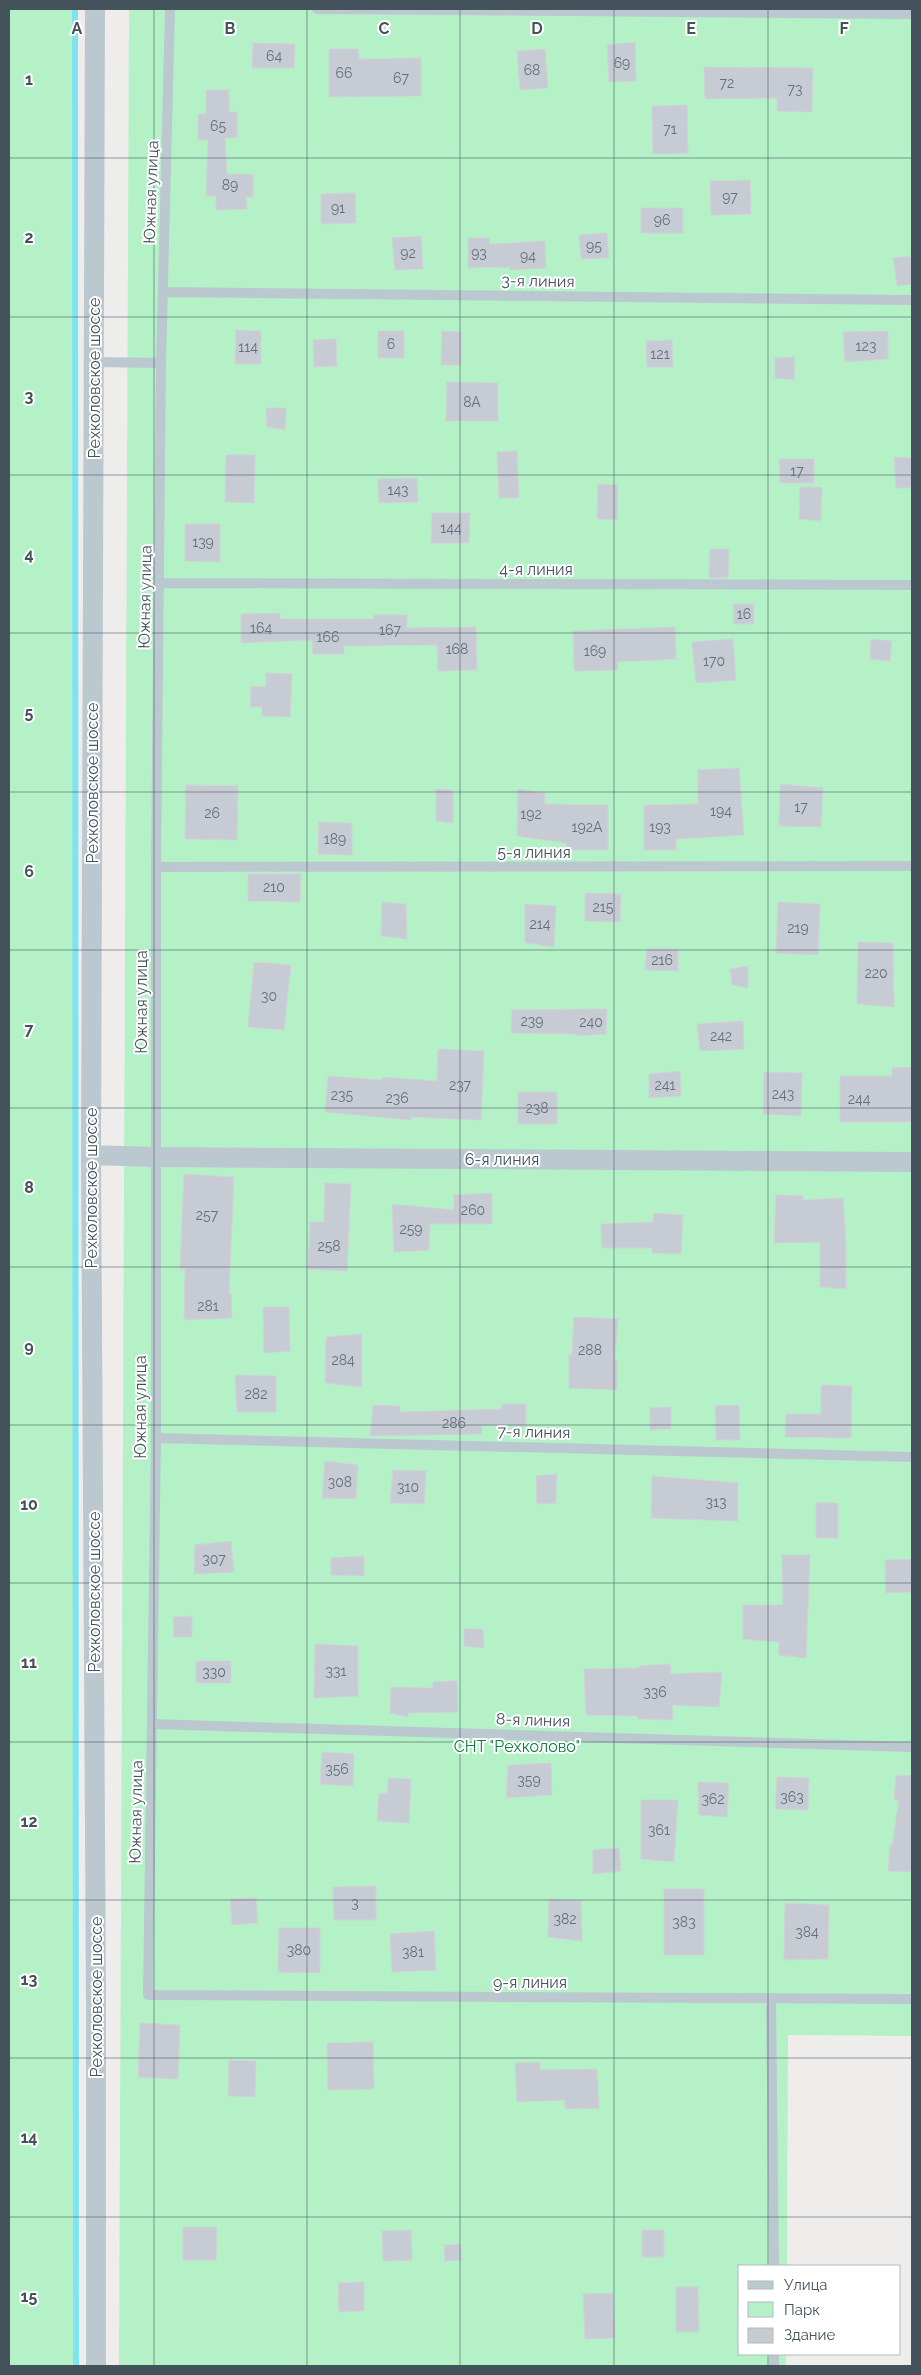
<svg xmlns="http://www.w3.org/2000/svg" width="921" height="2375" font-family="Raleway,sans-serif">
<rect width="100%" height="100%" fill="#efecec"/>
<path fill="#b5f1c7" d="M 9,9 L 75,9 L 76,2366 L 9,2366 Z
M 129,9 L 912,9 L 912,2036 L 788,2035 L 787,2266 L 740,2266 L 740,2354 L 786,2354 L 786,2366 L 119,2366 Z"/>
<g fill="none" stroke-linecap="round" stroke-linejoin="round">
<path stroke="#7fe4f2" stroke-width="6" d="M 75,9 L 76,2366"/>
</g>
<path fill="#c7cbd3" stroke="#cfd3d8" d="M 635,42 L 636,81 L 609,82 L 607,45 Z
M 253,43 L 295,44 L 294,68 L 252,68 Z
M 329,49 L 358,49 L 359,59 L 421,58 L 421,96 L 329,97 Z
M 545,49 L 548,88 L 520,90 L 517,51 Z
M 704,67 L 813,68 L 812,112 L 777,111 L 777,98 L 705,99 Z
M 206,90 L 229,90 L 229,112 L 237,112 L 237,138 L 225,138 L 227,174 L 253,174 L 253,197 L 246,197 L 247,209 L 216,210 L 216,196 L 206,196 L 208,140 L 198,140 L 198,114 L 206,114 Z
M 687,105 L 688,153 L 653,154 L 652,106 Z
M 750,180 L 751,214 L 711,215 L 710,181 Z
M 355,193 L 356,223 L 321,224 L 321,194 Z
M 641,208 L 683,208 L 683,233 L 641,233 Z
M 607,233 L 609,258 L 581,259 L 579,235 Z
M 421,236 L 423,269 L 395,270 L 392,238 Z
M 468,238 L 489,238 L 490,244 L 545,241 L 546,268 L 510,270 L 510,267 L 468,268 Z
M 912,256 L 912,284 L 897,286 L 893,258 Z
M 236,330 L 261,331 L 261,364 L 235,364 Z
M 378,331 L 404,331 L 404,358 L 378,358 Z
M 442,331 L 461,332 L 461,365 L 441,365 Z
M 888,331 L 888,359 L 845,362 L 843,332 Z
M 336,339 L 337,366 L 314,367 L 313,340 Z
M 672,340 L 673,367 L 647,367 L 646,341 Z
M 795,357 L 794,380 L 775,378 L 775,358 Z
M 447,382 L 498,383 L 498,421 L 446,421 Z
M 266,408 L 286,408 L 285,430 L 267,427 Z
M 517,451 L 519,498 L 499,498 L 497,452 Z
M 226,455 L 255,455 L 254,503 L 225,502 Z
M 894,457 L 912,458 L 912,488 L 896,488 Z
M 779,459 L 814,459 L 814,483 L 780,483 Z
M 417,478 L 418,502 L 379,503 L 378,479 Z
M 598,484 L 618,485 L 617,520 L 597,519 Z
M 800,487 L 822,487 L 821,521 L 799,519 Z
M 432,513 L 470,513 L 469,543 L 431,543 Z
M 185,524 L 220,524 L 220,562 L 185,561 Z
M 710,549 L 729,549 L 728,578 L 709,578 Z
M 733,604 L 754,604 L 754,624 L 734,624 Z
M 280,613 L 280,619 L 374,619 L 374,615 L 407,615 L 407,628 L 476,627 L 477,670 L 438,671 L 437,645 L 344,646 L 344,654 L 313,654 L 312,640 L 241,643 L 241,614 Z
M 675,627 L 676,659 L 617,662 L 618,670 L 574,671 L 573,631 Z
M 733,639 L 736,680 L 696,683 L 692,642 Z
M 871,639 L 892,641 L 890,661 L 870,659 Z
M 266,673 L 292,674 L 290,717 L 262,716 L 262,707 L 250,707 L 251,686 L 266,687 Z
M 739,768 L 744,835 L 676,839 L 676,850 L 644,850 L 644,805 L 698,804 L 698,770 Z
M 780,784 L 823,788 L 821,827 L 779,826 Z
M 186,785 L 238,786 L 237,840 L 185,839 Z
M 436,789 L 453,790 L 453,823 L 436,821 Z
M 518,789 L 545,793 L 545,804 L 608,805 L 608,850 L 566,850 L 566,843 L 517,836 Z
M 319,822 L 352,823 L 352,855 L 318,854 Z
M 248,874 L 301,874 L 300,902 L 248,901 Z
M 585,893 L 621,894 L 620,922 L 585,921 Z
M 382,902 L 406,904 L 407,939 L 381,936 Z
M 778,902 L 820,904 L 818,955 L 776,953 Z
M 525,904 L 556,906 L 554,947 L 525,943 Z
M 858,942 L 893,943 L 894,1007 L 857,1004 Z
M 647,949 L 678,949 L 678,971 L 645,970 Z
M 254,962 L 291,965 L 284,1030 L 248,1027 Z
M 748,966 L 748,988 L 732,985 L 730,969 Z
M 607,1009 L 606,1034 L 576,1036 L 576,1034 L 511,1033 L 512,1010 Z
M 743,1021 L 744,1049 L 700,1051 L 697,1024 Z
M 438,1049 L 484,1051 L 481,1120 L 411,1117 L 411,1120 L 325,1112 L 328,1076 L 382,1080 L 383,1077 L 437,1081 Z
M 912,1067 L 912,1122 L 840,1122 L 840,1076 L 892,1076 L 892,1068 Z
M 680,1071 L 681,1096 L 649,1098 L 649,1074 Z
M 764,1072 L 802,1073 L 801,1116 L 763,1114 Z
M 518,1092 L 557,1092 L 557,1124 L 518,1124 Z
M 184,1174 L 234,1177 L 229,1293 L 231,1293 L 232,1318 L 184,1320 L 185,1269 L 180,1269 Z
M 325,1183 L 351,1184 L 347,1271 L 308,1269 L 310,1222 L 324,1222 Z
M 492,1193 L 492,1224 L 430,1224 L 429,1250 L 394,1252 L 392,1204 L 454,1210 L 454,1195 Z
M 776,1195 L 803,1196 L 803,1200 L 843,1198 L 846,1242 L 846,1289 L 820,1287 L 820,1242 L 774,1243 Z
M 654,1213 L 683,1215 L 681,1254 L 652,1253 L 652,1248 L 602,1248 L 601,1224 L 653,1222 Z
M 263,1307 L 289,1307 L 290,1351 L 264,1353 Z
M 574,1317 L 618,1319 L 615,1360 L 617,1360 L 617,1390 L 569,1388 L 569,1355 L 572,1355 Z
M 362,1334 L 362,1387 L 325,1383 L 326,1337 Z
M 235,1375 L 276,1376 L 276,1412 L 237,1412 Z
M 821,1385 L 852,1386 L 851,1438 L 785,1437 L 786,1414 L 821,1414 Z
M 502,1404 L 526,1404 L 526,1426 L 482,1425 L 481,1434 L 370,1436 L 373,1405 L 400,1406 L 400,1412 L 502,1409 Z
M 739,1405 L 740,1440 L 716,1440 L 715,1406 Z
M 671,1407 L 671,1429 L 650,1430 L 650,1408 Z
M 325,1461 L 358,1465 L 356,1499 L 322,1498 Z
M 393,1470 L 426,1471 L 424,1504 L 390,1503 Z
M 557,1474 L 556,1503 L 537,1504 L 536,1476 Z
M 652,1476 L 738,1483 L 738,1521 L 651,1518 Z
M 816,1503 L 838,1503 L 838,1538 L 816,1538 Z
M 231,1541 L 234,1572 L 194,1574 L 195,1545 Z
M 782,1555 L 810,1555 L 806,1658 L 779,1655 L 779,1642 L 743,1639 L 743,1605 L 783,1605 Z
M 364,1556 L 364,1576 L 331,1575 L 331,1558 Z
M 912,1559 L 912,1592 L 886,1593 L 885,1560 Z
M 192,1616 L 192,1637 L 174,1637 L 173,1617 Z
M 464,1629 L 483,1629 L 484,1648 L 464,1646 Z
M 315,1644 L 358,1646 L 358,1696 L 314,1698 Z
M 196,1661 L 231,1661 L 231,1683 L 196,1683 Z
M 670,1664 L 671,1674 L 722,1672 L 719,1707 L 672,1705 L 673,1720 L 638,1719 L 638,1716 L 586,1715 L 584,1669 L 639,1668 L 639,1666 Z
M 457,1681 L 458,1712 L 408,1713 L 408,1717 L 390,1713 L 391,1687 L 433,1688 L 433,1682 Z
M 322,1752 L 354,1754 L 353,1786 L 320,1784 Z
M 551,1763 L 552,1795 L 506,1798 L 508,1765 Z
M 912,1775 L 912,1872 L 888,1871 L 890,1846 L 892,1846 L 899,1800 L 894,1800 L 896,1776 Z
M 777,1777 L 809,1778 L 808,1810 L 775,1809 Z
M 388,1778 L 411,1779 L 409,1823 L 377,1821 L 379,1794 L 387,1794 Z
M 698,1782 L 729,1783 L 727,1817 L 699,1815 Z
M 641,1800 L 678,1800 L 674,1862 L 641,1859 Z
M 619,1848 L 621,1871 L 593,1874 L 593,1850 Z
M 376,1886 L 376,1920 L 334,1920 L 333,1887 Z
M 664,1889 L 704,1889 L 704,1955 L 664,1955 Z
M 256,1898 L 258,1923 L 232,1925 L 230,1899 Z
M 549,1899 L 581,1901 L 582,1941 L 548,1937 Z
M 785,1903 L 829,1905 L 828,1959 L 784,1960 Z
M 279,1928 L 320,1928 L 320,1973 L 278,1972 Z
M 434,1931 L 436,1970 L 392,1972 L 390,1934 Z
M 140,2023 L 180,2025 L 178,2079 L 138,2077 Z
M 373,2042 L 374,2089 L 328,2090 L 327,2043 Z
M 229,2060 L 256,2061 L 255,2097 L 228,2096 Z
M 540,2062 L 540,2070 L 597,2069 L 599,2108 L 565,2109 L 565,2100 L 517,2102 L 515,2063 Z
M 183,2227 L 217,2227 L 216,2260 L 183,2260 Z
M 411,2230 L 412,2260 L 383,2261 L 382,2231 Z
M 642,2230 L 664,2230 L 664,2257 L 642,2257 Z
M 460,2244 L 462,2260 L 445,2261 L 444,2245 Z
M 364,2282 L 364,2311 L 339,2312 L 338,2283 Z
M 676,2287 L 698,2287 L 699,2332 L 676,2332 Z
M 613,2293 L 615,2338 L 585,2339 L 583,2294 Z"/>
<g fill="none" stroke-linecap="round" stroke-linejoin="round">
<path stroke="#bbc8d0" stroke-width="10" d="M 170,9 L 161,363 L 156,867 L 156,1438 L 148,1995 L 912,1999
M 317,9 L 912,14
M 163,292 L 912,300
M 94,362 L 161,363
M 160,583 L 912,585
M 156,867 L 912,866
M 156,1438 L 912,1457
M 152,1724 L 912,1747
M 771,1998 L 774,2266
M 774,2354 L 774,2366"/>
<path stroke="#bbc8d0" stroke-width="20" d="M 95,9 L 91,1155 L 96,2001 L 96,2366
M 91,1155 L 155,1157 L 912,1162"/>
</g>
<path fill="none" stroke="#43525b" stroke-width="1" stroke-opacity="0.55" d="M 154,9 L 154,2366M 307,9 L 307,2366M 460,9 L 460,2366M 614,9 L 614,2366M 768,9 L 768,2266M 9,158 L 912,158M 9,317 L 912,317M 9,475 L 912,475M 9,633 L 912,633M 9,792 L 912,792M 9,950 L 912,950M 9,1108 L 912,1108M 9,1267 L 912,1267M 9,1425 L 912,1425M 9,1583 L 912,1583M 9,1742 L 912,1742M 9,1900 L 912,1900M 9,2058 L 912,2058M 9,2217 L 912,2217M 768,2354 L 768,2366"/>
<g text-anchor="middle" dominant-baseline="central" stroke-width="4" stroke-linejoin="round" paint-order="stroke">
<g font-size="14" fill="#647079">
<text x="274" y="56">64</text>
<text x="622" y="63">69</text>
<text x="532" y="70">68</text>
<text x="344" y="73">66</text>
<text x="401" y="78">67</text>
<text x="727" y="83">72</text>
<text x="795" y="89">73</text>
<text x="218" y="126">65</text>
<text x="670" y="129">71</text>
<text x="230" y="185">89</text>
<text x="730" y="197">97</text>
<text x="338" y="208">91</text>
<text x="662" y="220">96</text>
<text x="594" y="246">95</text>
<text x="408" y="253">92</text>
<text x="479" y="253">93</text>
<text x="528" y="256">94</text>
<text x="391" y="344">6</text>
<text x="866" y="346">123</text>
<text x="248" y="347">114</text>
<text x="660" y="354">121</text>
<text x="472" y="402">8А</text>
<text x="797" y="471">17</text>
<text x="398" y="490">143</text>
<text x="451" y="528">144</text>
<text x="203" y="542">139</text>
<text x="744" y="614">16</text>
<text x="261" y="628">164</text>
<text x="390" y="630">167</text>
<text x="328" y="637">166</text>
<text x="457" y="649">168</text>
<text x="595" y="651">169</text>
<text x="714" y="661">170</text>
<text x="801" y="807">17</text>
<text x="721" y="811">194</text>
<text x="212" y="813">26</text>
<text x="531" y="814">192</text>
<text x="587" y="827">192А</text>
<text x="660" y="827">193</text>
<text x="335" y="839">189</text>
<text x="274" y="887">210</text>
<text x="603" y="907">215</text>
<text x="540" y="924">214</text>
<text x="798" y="928">219</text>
<text x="662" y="960">216</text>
<text x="876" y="973">220</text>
<text x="269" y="996">30</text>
<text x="532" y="1021">239</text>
<text x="591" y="1022">240</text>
<text x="721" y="1036">242</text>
<text x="460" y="1085">237</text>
<text x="665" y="1085">241</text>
<text x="783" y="1094">243</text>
<text x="342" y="1095">235</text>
<text x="397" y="1098">236</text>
<text x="859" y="1099">244</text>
<text x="537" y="1108">238</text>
<text x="473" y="1210">260</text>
<text x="207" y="1215">257</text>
<text x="411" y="1229">259</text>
<text x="329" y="1246">258</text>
<text x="208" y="1306">281</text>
<text x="590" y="1350">288</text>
<text x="343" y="1360">284</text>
<text x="256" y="1394">282</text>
<text x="454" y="1423">286</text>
<text x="340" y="1482">308</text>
<text x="408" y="1487">310</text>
<text x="716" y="1502">313</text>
<text x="214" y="1559">307</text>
<text x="336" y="1671">331</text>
<text x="214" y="1672">330</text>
<text x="655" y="1692">336</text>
<text x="337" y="1769">356</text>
<text x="529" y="1780">359</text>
<text x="792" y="1797">363</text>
<text x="713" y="1799">362</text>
<text x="659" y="1830">361</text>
<text x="355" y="1903">3</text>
<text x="565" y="1919">382</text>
<text x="684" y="1922">383</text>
<text x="807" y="1932">384</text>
<text x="299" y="1950">380</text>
<text x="413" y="1952">381</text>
</g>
<g font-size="16" fill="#43525b" stroke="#fff">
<text transform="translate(151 192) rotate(-88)">Южная улица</text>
<text transform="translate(538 281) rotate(1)">3-я линия</text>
<text transform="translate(94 378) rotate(-90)">Рехколовское шоссе</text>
<text x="536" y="569">4-я линия</text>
<text transform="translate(145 597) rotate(-89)">Южная улица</text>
<text transform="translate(92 783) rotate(-90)">Рехколовское шоссе</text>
<text x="534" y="852">5-я линия</text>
<text transform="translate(141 1002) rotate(-90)">Южная улица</text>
<text x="502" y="1159">6-я линия</text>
<text transform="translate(91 1188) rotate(-90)">Рехколовское шоссе</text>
<text transform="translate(140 1407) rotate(-90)">Южная улица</text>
<text transform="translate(534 1432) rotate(1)">7-я линия</text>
<text transform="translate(94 1592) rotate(-90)">Рехколовское шоссе</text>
<text transform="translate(533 1720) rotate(2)">8-я линия</text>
<text transform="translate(136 1812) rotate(-89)">Южная улица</text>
<text x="530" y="1982">9-я линия</text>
<text transform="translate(96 1997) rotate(-90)">Рехколовское шоссе</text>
</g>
<g font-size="16" fill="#0f803e" stroke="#fff">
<text x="517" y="1746">СНТ "Рехколово"</text>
</g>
</g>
<g font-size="16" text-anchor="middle" font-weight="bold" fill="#43525b" stroke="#fff" stroke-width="4" stroke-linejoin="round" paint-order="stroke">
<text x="77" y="34">A</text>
<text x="230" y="34">B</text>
<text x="384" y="34">C</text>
<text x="537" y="34">D</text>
<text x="691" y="34">E</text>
<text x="844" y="34">F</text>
<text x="29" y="85">1</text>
<text x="29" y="243">2</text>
<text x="29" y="402">3</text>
<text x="29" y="560">4</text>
<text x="29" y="718">5</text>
<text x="29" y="877">6</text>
<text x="29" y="1035">7</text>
<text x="29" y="1193">8</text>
<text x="29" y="1352">9</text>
<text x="29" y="1510">10</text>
<text x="29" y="1668">11</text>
<text x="29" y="1827">12</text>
<text x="29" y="1985">13</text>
<text x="29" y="2143">14</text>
<text x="29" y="2302">15</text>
</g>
<rect width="921" height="2375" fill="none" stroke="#43525b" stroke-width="20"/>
<rect x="738" y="2265" width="162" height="90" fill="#ffffff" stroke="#b4babd"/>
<rect x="748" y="2281" width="25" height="8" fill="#bbc8d0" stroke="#b4babd"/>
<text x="784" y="2290" font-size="15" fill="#43525b">Улица</text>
<rect x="748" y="2302" width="25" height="15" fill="#b5f1c7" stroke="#b4babd"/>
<text x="784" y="2315" font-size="15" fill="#43525b">Парк</text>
<rect x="748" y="2328" width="25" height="15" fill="#c7cbd3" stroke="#b4babd"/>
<text x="784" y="2340" font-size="15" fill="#43525b">Здание</text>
</svg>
